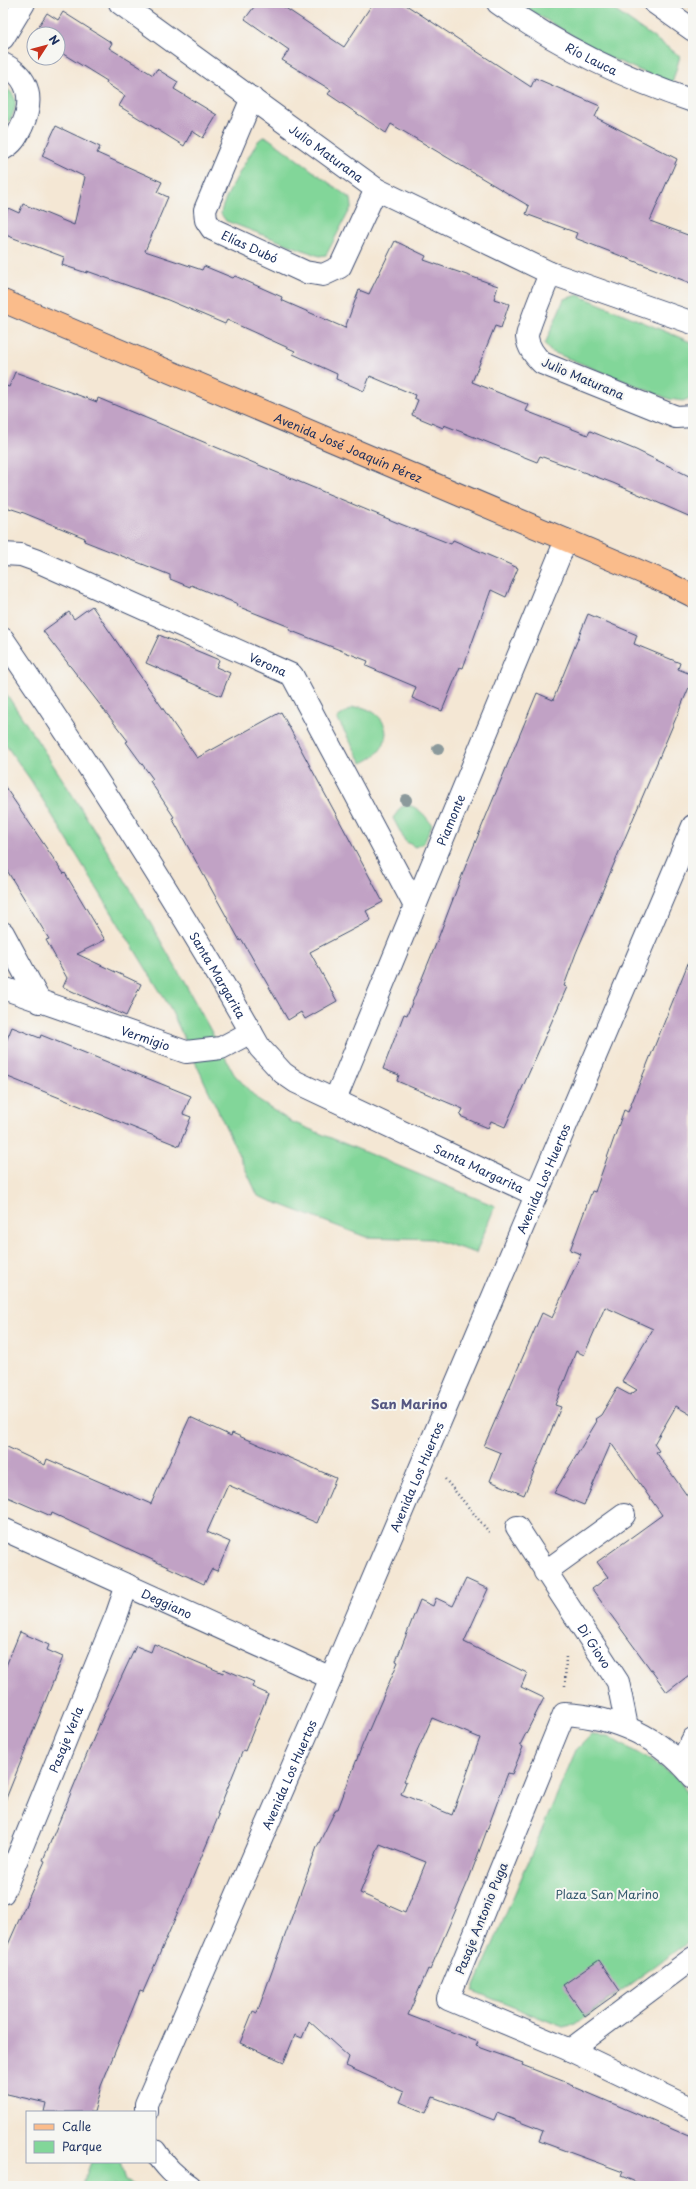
<svg xmlns="http://www.w3.org/2000/svg" width="696" height="2189" font-family="'Playpen Sans',sans-serif">
<rect width="100%" height="100%" fill="#f6f6f2"/>
<filter id="ink" filterUnits="userSpaceOnUse"><feTurbulence type="fractalNoise" baseFrequency=".025" numOctaves="2"/><feDisplacementMap in="SourceGraphic" scale="8" xChannelSelector="R" yChannelSelector="G"/><feConvolveMatrix kernelMatrix="1 2 1 2 8 2 1 2 1" color-interpolation-filters="sRGB"/></filter>
<filter id="wash" filterUnits="userSpaceOnUse"><feTurbulence type="fractalNoise" baseFrequency=".012" numOctaves="4" result="noise"/><feDisplacementMap in="SourceGraphic" scale="16" xChannelSelector="R" yChannelSelector="G"/><feGaussianBlur stdDeviation="0.9" result="paint"/><feColorMatrix in="noise" values="0 0 0 0 0 0 0 0 0 0 0 0 0 0 0 0 0 1.4 0 .05"/><feComposite in="paint" operator="in"/></filter>
<g filter="url(#wash)">
<rect width="100%" height="100%" fill="#f4e7d4"/>
<path fill="#82d699" stroke="#4e827c" d="M 518,3 L 604,3 L 680,56 L 672,84 L 608,57 Z
M 5,88 C 24,97 13,118 3,130 L 3,89 Z
M 263,137 L 268,138 L 351,199 L 352,206 L 326,255 L 319,256 L 226,221 L 221,214 C 221,201 250,155 258,141 Z
M 578,295 L 693,343 L 693,391 L 690,398 L 683,401 L 669,399 L 550,351 L 545,344 L 564,299 Z
M 3,689 C 87,813 164,941 234,1074 L 259,1101 L 290,1121 L 495,1206 L 476,1253 L 432,1239 L 366,1237 L 258,1196 L 169,1006 L 30,779 L 3,741 Z
M 361,707 C 395,716 393,751 362,763 L 337,718 L 352,708 Z
M 409,805 C 420,809 425,815 432,825 L 424,843 L 415,847 L 405,841 L 393,818 L 401,807 Z
M 591,1735 L 608,1736 L 662,1767 L 678,1779 L 693,1801 L 693,1938 L 576,2024 L 563,2027 L 473,1991 L 576,1750 Z
M 91,2162 L 120,2162 L 125,2181 L 135,2186 L 82,2186 Z"/>
<g id="blocks">
<path fill="#c1a2c5" fill-rule="evenodd" d="M 257,3 L 278,3 L 344,47 L 373,3 L 403,3 L 531,87 L 535,78 L 600,106 L 595,117 L 677,159 L 650,221 L 693,237 L 693,284 L 575,238 L 577,233 L 526,214 L 529,206 L 391,124 L 386,133 L 328,94 L 331,90 L 282,60 L 289,50 L 245,19 Z
M 63,12 L 112,43 L 109,48 L 153,75 L 157,69 L 178,82 L 174,89 L 217,115 L 203,138 L 192,131 L 184,146 L 119,106 L 125,96 L 106,83 L 107,81 L 60,52 L 58,56 L 58,34 L 34,34 L 34,44 L 29,41 L 47,13 L 58,20 Z
M 56,126 L 100,147 L 97,153 L 162,182 L 157,192 L 168,197 L 145,251 L 202,270 L 204,266 L 233,278 L 235,276 L 282,297 L 281,300 L 345,328 L 359,290 L 369,294 L 395,241 L 426,256 L 424,260 L 498,286 L 494,299 L 509,304 L 501,328 L 495,326 L 472,382 L 529,405 L 526,411 L 588,435 L 590,431 L 636,450 L 693,478 L 693,518 L 613,483 L 540,456 L 537,462 L 444,425 L 443,428 L 412,415 L 418,400 L 414,398 L 415,395 L 370,376 L 364,391 L 336,379 L 337,374 L 293,354 L 295,351 L 227,320 L 225,324 L 168,300 L 87,271 L 87,273 L 62,265 L 64,257 L 3,234 L 3,222 L 8,208 L 19,213 L 23,204 L 74,225 L 85,177 L 42,156 Z
M 15,372 L 97,402 L 98,398 L 398,523 L 451,544 L 453,540 L 518,568 L 506,597 L 491,590 L 463,668 L 460,667 L 442,711 L 412,698 L 416,687 L 366,666 L 368,661 L 289,630 L 290,627 L 237,606 L 238,604 L 191,585 L 190,587 L 170,579 L 170,575 L 84,541 L 85,538 L 24,513 L 3,506 L 3,385 L 9,387 Z
M 92,606 L 197,758 L 281,712 L 383,902 L 366,911 L 371,920 L 310,952 L 337,1001 L 305,1019 L 301,1012 L 288,1020 L 242,940 L 240,941 L 172,818 L 174,817 L 150,781 L 153,779 L 126,742 L 128,741 L 43,631 L 69,612 L 74,619 Z
M 588,614 L 637,635 L 634,644 L 680,663 L 678,669 L 693,675 L 693,678 L 576,953 L 564,986 L 567,987 L 505,1127 L 491,1121 L 488,1128 L 460,1116 L 463,1109 L 397,1081 L 399,1075 L 383,1069 L 404,1014 L 407,1015 L 434,949 L 466,865 L 537,693 L 553,700 Z
M 159,635 L 219,660 L 216,667 L 230,673 L 221,696 L 146,663 Z
M 3,784 L 64,874 L 65,873 L 105,940 L 77,954 L 141,984 L 126,1016 L 63,987 L 67,978 L 46,940 L 49,939 L 3,864 Z
M 693,951 L 693,1416 L 676,1406 L 654,1444 L 659,1451 L 656,1452 L 693,1504 L 693,1672 L 667,1692 L 592,1589 L 608,1577 L 597,1562 L 662,1515 L 611,1443 L 584,1505 L 554,1493 L 597,1421 L 595,1419 L 601,1415 L 617,1388 L 630,1395 L 637,1390 L 622,1381 L 653,1329 L 605,1307 L 584,1355 L 576,1351 L 555,1405 L 561,1407 L 524,1495 L 490,1481 L 501,1453 L 484,1446 L 542,1313 L 552,1318 L 581,1254 L 570,1250 L 592,1191 L 595,1192 L 624,1110 L 628,1112 Z
M 12,1027 L 40,1038 L 41,1035 L 191,1096 L 183,1114 L 191,1117 L 179,1146 L 3,1075 L 3,1049 Z
M 190,1417 L 231,1436 L 232,1433 L 336,1478 L 317,1523 L 228,1485 L 207,1532 L 230,1542 L 217,1571 L 212,1569 L 204,1584 L 52,1513 L 51,1516 L 3,1495 L 3,1445 L 45,1465 L 47,1459 L 151,1504 Z
M 466,1579 L 488,1589 L 464,1642 L 527,1673 L 521,1687 L 544,1698 L 520,1745 L 523,1747 L 512,1774 L 508,1773 L 469,1879 L 430,1970 L 428,1969 L 408,2015 L 478,2042 L 476,2046 L 523,2063 L 522,2065 L 573,2085 L 572,2086 L 693,2138 L 693,2186 L 646,2186 L 621,2176 L 623,2172 L 539,2141 L 543,2131 L 497,2113 L 494,2120 L 433,2097 L 426,2113 L 400,2102 L 404,2092 L 346,2066 L 349,2057 L 309,2021 L 302,2038 L 295,2035 L 284,2062 L 240,2043 L 253,2011 L 257,2013 L 317,1847 L 336,1809 L 338,1809 L 362,1746 L 398,1662 L 396,1661 L 420,1600 L 433,1606 L 436,1598 L 453,1606 ZM 432,1718 L 480,1738 L 452,1815 L 401,1794 L 406,1782 L 404,1781 ZM 380,1844 L 426,1862 L 405,1913 L 360,1893 Z
M 20,1632 L 49,1645 L 47,1650 L 63,1657 L 5,1801 L 3,1801 L 3,1673 Z
M 154,1644 L 223,1673 L 224,1669 L 254,1682 L 252,1687 L 268,1694 L 245,1751 L 243,1750 L 217,1814 L 219,1815 L 190,1884 L 143,1992 L 140,1991 L 101,2086 L 94,2112 L 44,2112 L 46,2103 L 3,2093 L 3,1956 L 45,1861 L 43,1860 L 100,1723 L 136,1646 L 151,1652 Z
M 599,1960 L 620,1991 L 585,2016 L 563,1985 Z"/>
</g>
</g>
<g filter="url(#ink)">
<use href="#blocks" fill-opacity="0" stroke="#3c4b70" stroke-width="1"/>
<g fill="none" stroke-linecap="round" stroke-linejoin="round">
<defs>
<g id="minor">
<path id="s1" d="M 120,3 L 376,189 L 550,273 L 693,323"/>
<path id="s2" d="M 498,3 C 557,45 624,78 693,101"/>
<path d="M 655,3 L 693,30"/>
<path d="M 3,38 L 24,3"/>
<path d="M 3,64 C 30,77 34,100 22,126 C 17,136 14,143 3,149"/>
<path id="s3" d="M 252,98 L 205,210 L 206,220 L 212,229 L 305,272 L 323,275 L 340,267 L 376,189"/>
<path d="M 550,273 C 546,285 527,328 527,337 C 528,348 535,356 542,363 L 676,417 L 693,416"/>
<path id="s4" d="M 3,554 L 21,555 L 35,560 L 292,675 L 415,906"/>
<path id="s5" d="M 3,639 C 94,772 181,907 260,1048 L 283,1073 L 296,1082 L 536,1195"/>
<path d="M 3,933 L 40,1002"/>
<path id="s6" d="M 3,988 L 186,1052 L 221,1048 L 251,1032"/>
<path id="s7" d="M 335,1100 L 566,540"/>
<path id="s8" d="M 517,1527 L 618,1682 L 627,1727"/>
<path id="s9" d="M 3,1529 L 331,1678"/>
<path d="M 545,1572 L 624,1515"/>
<path d="M 681,1762 L 693,1739"/>
<path d="M 693,1777 C 660,1737 616,1717 564,1714 L 448,1999 L 570,2050 L 693,1958"/>
<path id="s10" d="M 3,1893 L 117,1614 L 127,1585"/>
<path d="M 570,2050 L 693,2109"/>
<path id="s11" d="M 146,2112 L 146,2104 L 331,1678 L 693,826"/>
<path d="M 155,2151 C 165,2166 174,2176 190,2186"/>
</g>
<g id="major">
<path id="s12" d="M 3,301 L 665,582 L 693,596"/>
</g>
</defs>
<use href="#minor" stroke="#3c4b70" stroke-width="24"/>
<use href="#major" stroke="#3c4b70" stroke-width="24"/>
<path stroke="#3c4b70" stroke-width="2.5" stroke-dasharray="1 3" stroke-linecap="butt" d="M 445,1479 L 489,1532
M 565,1686 L 566,1655"/>
<use href="#minor" stroke="#fff" stroke-width="22"/>
<use href="#major" stroke="#fabc8b" stroke-width="22"/>
</g>
<g fill="#8b999b">
<circle cx="438" cy="749" r="6"/>
<circle cx="406" cy="800" r="6"/>
</g>
</g>
<g text-anchor="middle" dominant-baseline="central" stroke-width="4" stroke-linejoin="round" paint-order="stroke">
<g font-size="12" fill="#1b2f5e" stroke="#f6f6f2">
<text stroke="none"><textPath href="#s2" startOffset="109">Río Lauca</textPath></text>
<text stroke="none"><textPath href="#s1" startOffset="255">Julio Maturana</textPath></text>
<text stroke="none"><textPath href="#s3" startOffset="184">Elías Dubó</textPath></text>
<text transform="translate(583 378) rotate(23)">Julio Maturana</text>
<text stroke="none"><textPath href="#s12" startOffset="375">Avenida José Joaquín Pérez</textPath></text>
<text stroke="none"><textPath href="#s4" startOffset="288">Verona</textPath></text>
<text stroke="none"><textPath href="#s7" startOffset="303">Piamonte</textPath></text>
<text stroke="none"><textPath href="#s5" startOffset="399">Santa Margarita</textPath></text>
<text stroke="none"><textPath href="#s6" startOffset="151">Vermigio</textPath></text>
<text stroke="none"><textPath href="#s5" startOffset="735">Santa Margarita</textPath></text>
<text stroke="none"><textPath href="#s11" startOffset="1015">Avenida Los Huertos</textPath></text>
<text stroke="none"><textPath href="#s11" startOffset="691">Avenida Los Huertos</textPath></text>
<text stroke="none"><textPath href="#s9" startOffset="180">Deggiano</textPath></text>
<text stroke="none"><textPath href="#s8" startOffset="142">Di Giovo</textPath></text>
<text stroke="none"><textPath href="#s10" startOffset="166">Pasaje Verla</textPath></text>
<text stroke="none"><textPath href="#s11" startOffset="367">Avenida Los Huertos</textPath></text>
<text transform="translate(481 1918) rotate(-68)">Pasaje Antonio Puga</text>
</g>
<g font-size="12" fill="#35596d" stroke="#f6f6f2">
<text x="607" y="1894">Plaza San Marino</text>
</g>
<g font-size="13" font-weight="bold" fill="#555782" stroke="#f6f6f2">
<text x="409" y="1403">San Marino</text>
</g>
</g>
<rect width="696" height="2189" fill="none" stroke="#f6f6f2" stroke-width="16"/>
<rect x="26" y="2111" width="130" height="52" fill="#f6f6f2" stroke="#9ea6b7"/>
<rect x="34" y="2124" width="20" height="6" fill="#fabc8b" stroke="#9ea6b7"/>
<text x="62" y="2131" font-size="12" fill="#1b2f5e">Calle</text>
<rect x="34" y="2141" width="20" height="12" fill="#82d699" stroke="#9ea6b7"/>
<text x="62" y="2151" font-size="12" fill="#1b2f5e">Parque</text>
<g transform="translate(46 46) rotate(54)"><circle r="19" fill="#f6f6f2" stroke="#9ea6b7"/>
<path d="M0-3L7 15L0 10L-7 15Z" fill="#c8321e"/>
<text y="-6" font-size="11" font-weight="bold" text-anchor="middle" fill="#1b2f5e">N</text>
</g>
</svg>
